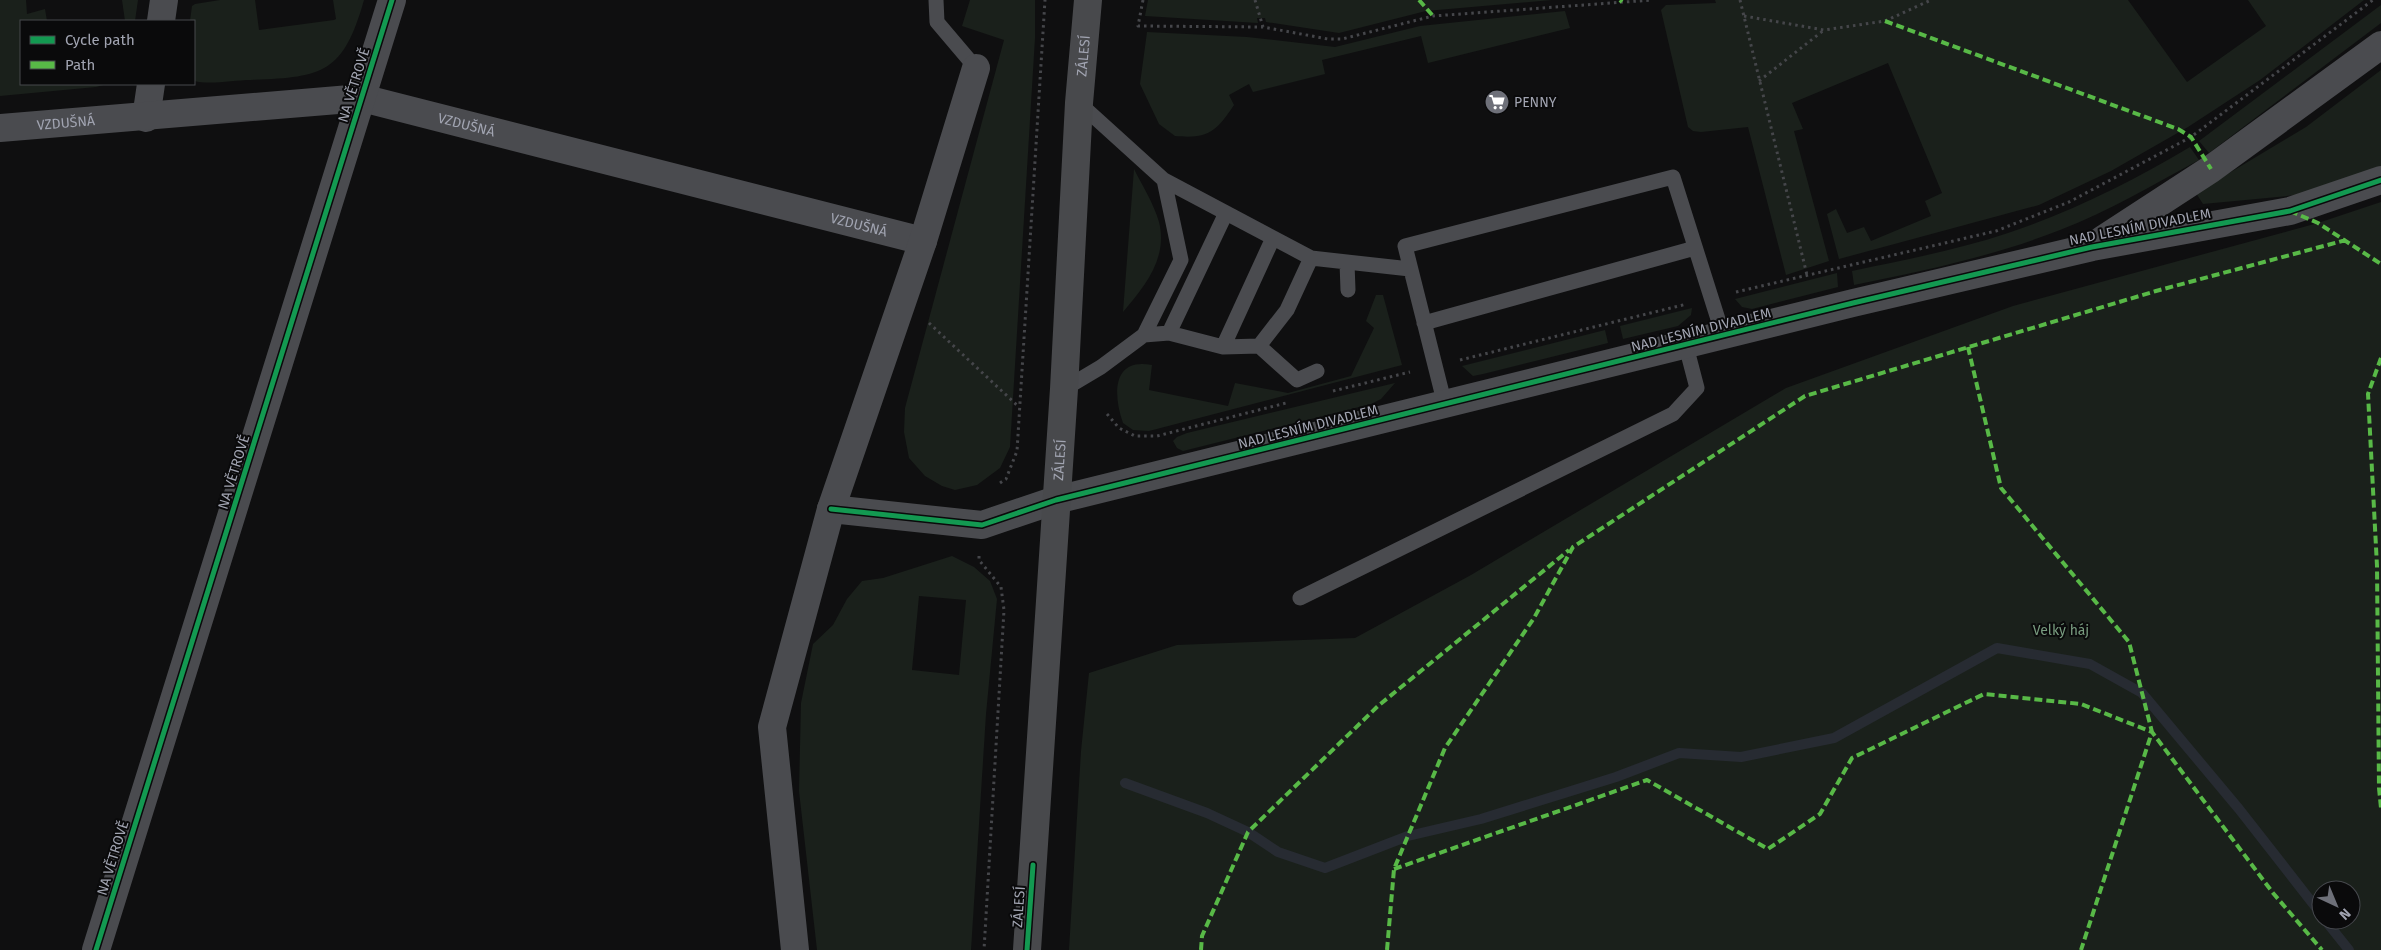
<svg xmlns="http://www.w3.org/2000/svg" width="2381" height="950" font-family="'Fira Sans',sans-serif">
<rect width="100%" height="100%" fill="#0f0f10"/>
<path fill="#1a201b" fill-rule="evenodd" d="M 0,0 L 26,0 L 27,14 L 45,9 L 47,21 L 21,21 L 21,84 L 107,84 L 96,87 L 0,96 Z
M 122,0 L 138,0 L 135,21 L 125,21 Z
M 220,0 L 255,0 L 259,30 L 334,20 L 336,19 L 333,0 L 364,0 C 343,74 323,77 251,80 C 233,80 211,85 194,81 L 194,21 L 190,21 L 192,6 L 195,4 Z
M 970,0 L 1035,0 L 1035,38 L 1010,447 L 1000,468 L 977,485 L 955,490 L 942,486 L 925,476 L 909,458 L 904,432 L 905,408 L 1004,40 L 962,26 Z
M 1148,0 L 1552,0 L 1426,11 L 1339,33 L 1266,22 L 1265,18 L 1257,18 L 1258,23 L 1145,16 Z
M 1715,0 L 2128,0 L 2187,82 L 2266,26 L 2248,0 L 2364,0 L 2260,80 L 2188,127 L 2111,171 L 2039,205 L 1839,259 L 1827,214 L 1836,209 L 1847,233 L 1864,227 L 1871,241 L 1931,216 L 1925,201 L 1942,193 L 1888,63 L 1792,103 L 1803,129 L 1794,131 L 1829,261 L 1786,275 L 1748,127 L 1701,132 L 1693,131 L 1688,127 L 1661,10 L 1666,5 L 1716,3 Z
M 2381,5 L 2381,23 L 2209,153 L 2199,141 Z
M 1565,11 L 1570,28 L 1428,63 L 1421,36 L 1322,60 L 1325,74 L 1253,92 L 1249,84 L 1229,95 L 1234,105 C 1216,132 1208,139 1175,136 L 1159,124 L 1140,84 L 1147,32 L 1247,37 L 1335,47 L 1420,26 Z
M 2381,70 L 2381,166 L 2379,168 L 2308,194 L 2203,204 L 2196,193 L 2306,127 Z
M 2190,147 L 2199,160 C 2154,184 2108,212 2060,230 C 1994,256 1924,271 1854,285 L 1852,271 C 1904,260 1957,250 2008,233 C 2071,212 2133,181 2190,147 Z
M 1134,169 C 1142,185 1154,204 1159,222 C 1168,258 1145,286 1123,312 Z
M 2381,202 L 2381,950 L 1069,950 L 1081,751 L 1089,673 L 1177,645 L 1355,638 L 1471,575 L 1786,388 L 2013,306 L 2318,223 ZM 2321,890 L 2351,890 L 2351,920 L 2321,920 Z
M 1837,273 L 1838,287 L 1752,309 L 1742,307 L 1735,299 Z
M 1376,295 L 1383,295 L 1402,365 L 1149,431 L 1133,430 L 1123,423 C 1113,395 1112,357 1152,365 L 1149,390 L 1228,406 L 1235,383 L 1288,393 L 1351,376 L 1374,328 L 1366,321 Z
M 1692,308 L 1691,315 L 1678,326 L 1623,339 L 1620,326 Z
M 1605,330 L 1608,343 L 1483,374 L 1473,376 L 1462,366 Z
M 1395,383 L 1381,399 L 1371,404 L 1183,451 L 1177,448 L 1173,441 L 1177,437 L 1187,433 Z
M 952,556 L 974,567 L 990,581 L 997,599 L 986,714 L 971,950 L 817,950 L 799,791 L 801,703 L 813,644 L 833,625 L 847,599 L 862,581 L 883,578 ZM 919,596 L 966,600 L 959,675 L 912,670 Z"/>
<g fill="none" stroke-linecap="round" stroke-linejoin="round">
<path stroke="#272b32" stroke-width="10" d="M 1125,783 L 1207,813 L 1248,832 L 1278,852 L 1325,868 L 1408,836 L 1481,819 L 1616,777 L 1679,753 L 1741,757 L 1834,738 L 1997,648 L 2090,664 L 2142,693 L 2239,809 L 2321,914
M 2325,920 L 2349,950"/>
<path stroke="#45464a" stroke-width="3" stroke-dasharray="2.5 4" stroke-linecap="butt" d="M 1143,0 L 1138,26 L 1263,27
M 1255,0 L 1263,27 L 1328,39 L 1342,39 L 1433,16 L 1652,0
M 1740,0 L 1807,275
M 1744,16 L 1824,30 L 1885,21 L 1931,0
M 1759,81 L 1824,30
M 1736,292 L 1996,231 L 2069,202 L 2191,137 L 2373,0
M 929,323 L 1019,407
M 1460,360 L 1687,304
M 1333,391 L 1410,372
M 1107,414 L 1119,428 L 1135,436 L 1157,436 L 1286,403
M 1000,483 L 1006,479 L 1017,451 L 1045,0
M 979,556 L 979,560 L 1001,587 L 1004,610 L 984,950"/>
<path stroke="#4a4b4f" stroke-width="15" d="M 936,0 L 937,22 L 976,68
M 1079,103 L 1164,180 L 1311,258
M 1347,263 L 1348,290
M 1424,323 L 1695,248
M 1169,333 L 1226,213
M 1144,335 L 1169,333 L 1223,347 L 1259,346 L 1287,310 L 1311,258 L 1410,269
M 1259,346 L 1297,380 L 1317,371
M 1223,347 L 1273,238
M 1064,389 L 1101,367 L 1144,335 L 1181,260 L 1164,180
M 1445,405 L 1405,246 L 1673,177 L 1723,335
M 1300,598 L 1673,414 L 1697,388 L 1686,346"/>
<g stroke="#4a4b4f" stroke-width="28">
<path d="M 161,21 L 164,0"/>
<path d="M 146,118 L 151,84"/>
<path id="s1" d="M 0,128 L 362,98 L 923,241"/>
<path d="M 2102,240 L 2211,169 L 2381,45"/>
<path d="M 831,509 L 982,525 L 1056,500 L 1853,303 L 2092,247 L 2290,211 L 2381,180"/>
<path d="M 96,950 L 392,0"/>
<path d="M 795,950 L 772,727 L 831,509 L 923,241 L 976,68"/>
</g>
<path stroke="#48494c" stroke-width="28" id="s2" d="M 1027,950 L 1064,389 L 1079,103 L 1088,0"/>
<path stroke="#58b947" stroke-width="4" stroke-dasharray="8 4" stroke-linecap="butt" d="M 1419,0 L 1433,16
M 1620,0 L 1622,2
M 1885,21 L 2178,129 L 2191,137 L 2211,169
M 2290,211 L 2318,223 L 2381,264
M 1968,347 L 2001,488 L 2129,642 L 2152,732 L 2081,950
M 2381,358 L 2368,394 L 2377,566 L 2379,788 L 2381,808
M 1394,869 L 1647,780 L 1768,849 L 1820,814 L 1852,758 L 1984,694 L 2081,704 L 2152,732 L 2273,893 L 2322,950
M 1201,950 L 1202,936 L 1248,832 L 1378,706 L 1569,550
M 1387,950 L 1394,869 L 1445,748 L 1534,618 L 1573,547 L 1805,396 L 2156,291 L 2346,240"/>
<defs>
<path id="cycleway" d="M 831,509 L 982,525 L 1056,500 L 1853,303 L 2092,247 L 2290,211 L 2381,180
M 96,950 L 392,0
M 1027,950 L 1033,865"/>
</defs>
<use href="#cycleway" stroke="#0a0a0b" stroke-width="8"/>
<use href="#cycleway" stroke="#139951" stroke-width="5"/>
</g>
<defs>
<symbol id="supermarket-disc" viewBox="-11 -11 22 22"><circle r="9.5" fill="#6e7079" stroke="#0a0a0b"/><path d="M-6-5.5h2.5l.6 2H6L4.5 2H-2.5L-4.4-4H-6ZM-1.5 3.2a1.3 1.3 0 1 0 .1 0ZM3 3.2a1.3 1.3 0 1 0 .1 0Z" fill="#fff"/></symbol>
</defs>
<g fill-rule="evenodd">
<use href="#supermarket-disc" x="1483" y="88" width="28" height="28"/>
</g>
<g text-anchor="middle" dominant-baseline="central" stroke-width="4" stroke-linejoin="round" paint-order="stroke">
<g font-size="14" fill="#a1a4b1" stroke="#0a0a0b">
<text stroke="none"><textPath href="#s2" startOffset="896">ZÁLESÍ</textPath></text>
<text transform="translate(354 85) rotate(-73)">NA VĚTROVĚ</text>
<text stroke="none"><textPath href="#s1" startOffset="66">VZDUŠNÁ</textPath></text>
<text stroke="none"><textPath href="#s1" startOffset="471">VZDUŠNÁ</textPath></text>
<text stroke="none"><textPath href="#s1" startOffset="876">VZDUŠNÁ</textPath></text>
<text transform="translate(2140 227) rotate(-11)">NAD LESNÍM DIVADLEM</text>
<text transform="translate(1701 330) rotate(-14)">NAD LESNÍM DIVADLEM</text>
<text transform="translate(1308 427) rotate(-14)">NAD LESNÍM DIVADLEM</text>
<text stroke="none"><textPath href="#s2" startOffset="491">ZÁLESÍ</textPath></text>
<text transform="translate(234 472) rotate(-73)">NA VĚTROVĚ</text>
<text transform="translate(113 858) rotate(-73)">NA VĚTROVĚ</text>
<text transform="translate(1019 907) rotate(-86)">ZÁLESÍ</text>
</g>
<g font-size="14" fill="#a1a4b1" stroke="#0a0a0b" text-anchor="start">
<text x="1514" y="102">PENNY</text>
</g>
<g font-size="14" fill="#789b7f" stroke="#0a0a0b">
<text x="2061" y="630">Velký háj</text>
</g>
</g>
<rect x="20" y="20" width="175" height="65" fill="#0a0a0b" stroke="#46484d"/>
<rect x="30" y="36" width="25" height="8" fill="#139951" stroke="#46484d"/>
<text x="65" y="45" font-size="15" fill="#a1a4b1">Cycle path</text>
<rect x="30" y="61" width="25" height="8" fill="#58b947" stroke="#46484d"/>
<text x="65" y="70" font-size="15" fill="#a1a4b1">Path</text>
<g transform="translate(2336 905) rotate(136)"><circle r="24" fill="#0a0a0b" stroke="#46484d"/>
<path d="M0-4L9 19L0 12L-9 19Z" fill="#6e7079"/>
<text y="-8" font-size="14" font-weight="bold" text-anchor="middle" fill="#a1a4b1">N</text>
</g>
</svg>
